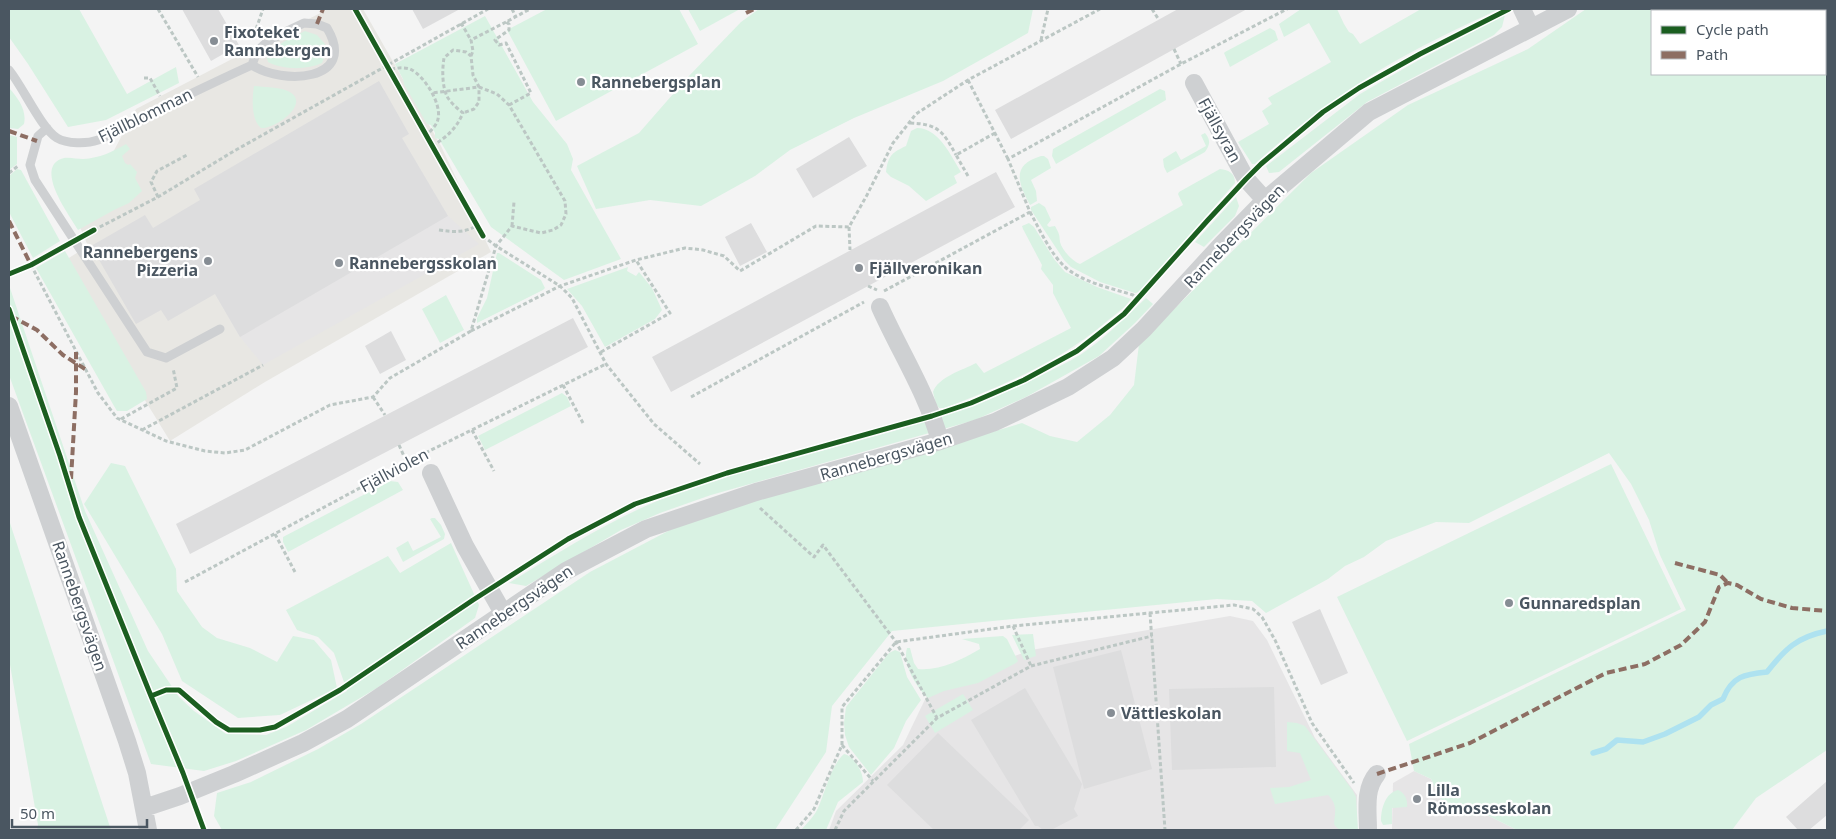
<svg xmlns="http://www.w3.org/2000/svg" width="1836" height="839" font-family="'Noto Sans',sans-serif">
<rect width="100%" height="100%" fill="#f4f4f4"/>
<path fill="#e8e7e3" d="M 328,9 L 363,9 L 441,146 L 491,252 L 265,382 L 170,441 L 119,358 L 64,261 L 88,246 L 77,220 L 136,109 Z"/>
<path fill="#e6e5e6" d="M 402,138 L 448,216 L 479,244 L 263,365 L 240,337 L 208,282 Z
M 1230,616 L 1253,621 L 1267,640 L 1315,738 L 1357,795 L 1356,830 L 829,830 L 836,811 L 903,745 L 931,687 L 1031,650 Z
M 1414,771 L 1431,779 L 1449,815 L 1489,816 L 1517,830 L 1392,830 L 1393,783 Z"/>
<path fill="#d9f2e3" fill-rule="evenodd" d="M 9,9 L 79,9 L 127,94 L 176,67 L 179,83 L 106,120 L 68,127 L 28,64 L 9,37 Z
M 547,9 L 679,9 L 698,44 L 556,121 L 507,30 Z
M 688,9 L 740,9 L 700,31 Z
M 759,9 L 1033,9 L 1028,33 L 943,81 L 854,118 L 790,150 L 755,176 L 701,206 L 650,200 L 596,209 L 577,166 L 639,133 L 687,78 L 741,22 Z
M 1301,9 L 1337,9 L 1344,24 L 1349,32 L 1353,34 L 1360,44 L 1421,9 L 1499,9 C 1459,28 1418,47 1380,70 C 1336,97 1293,129 1255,164 L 1252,164 L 1238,142 L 1269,124 L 1262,111 L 1272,104 L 1268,98 L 1331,62 L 1309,23 L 1284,37 L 1279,24 Z
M 1586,9 L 1827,9 L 1827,750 L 1756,798 L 1732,830 L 1517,830 L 1489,816 L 1449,815 L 1431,779 L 1414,771 L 1409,744 L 1686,610 L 1660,555 L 1649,520 L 1631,484 L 1609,453 L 1469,523 L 1436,522 L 1386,541 L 1364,557 L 1345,566 L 1328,579 L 1266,613 L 1252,601 L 1217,599 L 892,631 L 832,706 L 826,752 L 775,830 L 222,830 L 214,816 L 217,793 L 251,782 L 318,749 L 361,724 L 590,572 L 710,509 L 872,468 L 1022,423 L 1050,436 L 1077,442 L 1110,415 L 1134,385 L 1139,344 L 1311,173 L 1408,105 L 1528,49 ZM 1652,11 L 1825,11 L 1825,74 L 1652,74 Z
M 1505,15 L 1502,27 L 1494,35 L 1367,102 L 1279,172 L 1269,173 L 1266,166 L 1360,94 L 1419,60 Z
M 485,16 L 533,102 L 567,144 L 573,159 L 571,170 L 621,259 L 564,280 L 491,227 L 439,139 L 435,138 L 435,133 L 431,125 L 427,124 L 404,84 L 403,79 L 395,64 Z
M 1270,28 L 1275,31 L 1278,40 L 1230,67 L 1224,53 L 1225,52 Z
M 305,31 L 317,35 L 325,44 L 325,55 L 322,63 C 307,70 283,70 268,62 L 266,54 L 285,41 Z
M 254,86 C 264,87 276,87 285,90 C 315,100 277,129 261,128 C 251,120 252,98 254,86 Z
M 9,88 C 18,98 27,110 24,124 L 18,129 L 9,128 Z
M 1160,89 L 1165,91 L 1166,100 L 1056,164 L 1052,156 L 1053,149 Z
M 917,128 C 939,128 951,156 961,172 L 954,176 L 957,183 L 926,201 L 909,186 L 891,177 L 886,172 C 888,155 893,152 906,146 L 911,131 Z
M 1205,133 C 1211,140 1210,145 1205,152 L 1167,173 L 1164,167 L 1163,159 L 1176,151 L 1181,160 L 1206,146 L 1201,135 Z
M 9,135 L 17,137 L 17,164 L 9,170 Z
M 126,144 L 130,149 L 122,156 L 125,163 L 128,165 L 130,164 L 137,172 L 135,178 L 142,191 L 129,203 L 114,210 L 78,230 C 70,216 32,166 64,158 C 70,157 77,159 83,159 C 100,158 112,152 126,144 Z
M 1041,156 L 1044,156 L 1048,159 L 1051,168 L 1031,180 L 1036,191 L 1037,201 L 1030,205 C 1018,183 1011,165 1041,156 Z
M 17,169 L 21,170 L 60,241 L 33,258 L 9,212 L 9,176 Z
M 1220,169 C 1229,170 1235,173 1235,183 L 1139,292 L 1135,293 L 1100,282 L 1071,267 L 1064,260 L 1031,210 L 1031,207 L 1039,203 L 1045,207 L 1051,220 L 1047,225 L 1049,227 L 1055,226 C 1060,235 1059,234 1060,242 C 1062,250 1072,261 1080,264 L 1183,205 L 1178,194 L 1179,192 Z
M 1236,197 L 1239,206 L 1235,216 L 1204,247 L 1195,242 Z
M 1029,223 L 1034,227 L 1054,259 L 1065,272 L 1097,287 L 1131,299 C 1125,308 1114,315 1106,322 C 1059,362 1002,386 945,408 L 939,408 L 936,404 L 933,392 C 938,377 963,370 976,363 L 984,373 L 1071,328 L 1053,293 L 1053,285 L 1041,269 L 1042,265 L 1023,229 L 1022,226 Z
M 65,251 L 146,392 L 147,399 L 127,411 L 117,411 L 114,406 L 36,268 Z
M 497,253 L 499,253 L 541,280 L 545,288 L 543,290 L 477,323 L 477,318 L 487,298 Z
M 628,267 L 627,271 L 636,276 L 639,272 L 652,288 L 662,310 L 655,319 L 605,347 L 582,306 L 567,289 Z
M 9,285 L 85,511 L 148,651 L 179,697 L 194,711 L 226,734 L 266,735 L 286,727 L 347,691 L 334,653 L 318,637 L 297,630 L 286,610 L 388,556 L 400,573 L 451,543 L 479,605 L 475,618 L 377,688 L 306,730 L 236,761 L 204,771 L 151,764 L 9,375 Z
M 446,295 L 464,330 L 440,343 L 422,309 Z
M 1146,298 L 1153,304 L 1135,323 L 1099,356 L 1026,397 L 975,420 L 711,495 L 660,513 L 621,530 L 526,586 L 509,583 C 564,549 619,514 680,492 C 801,449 932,433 1046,373 C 1057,367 1069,362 1080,355 C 1104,339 1125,318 1146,298 Z
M 562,393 L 567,397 L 571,406 L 485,450 L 478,436 Z
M 111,463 L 125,466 L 176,569 L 177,591 L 202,627 L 217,638 L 250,648 L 277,662 L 293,636 L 314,640 L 331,660 L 337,688 L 280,715 L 238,718 L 182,681 L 162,634 L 84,504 Z
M 1611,464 L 1681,609 L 1407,741 L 1337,597 Z
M 390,481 L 398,482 L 403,490 L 288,552 L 283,542 L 283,537 Z
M 432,518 L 435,518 L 441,525 L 445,534 L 444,539 L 403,562 L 396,548 L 408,541 L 413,551 L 441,537 L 430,519 Z
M 9,520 L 111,830 L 37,830 L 38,825 L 9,659 Z
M 1033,634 L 1036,656 L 1024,660 L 1012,635 Z
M 1003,636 L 1007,639 L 1018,661 L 1016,663 L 978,683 L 944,691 L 928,698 C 916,687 902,664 907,648 L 910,648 L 914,663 L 918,669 C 940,671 961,660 980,649 L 979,644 L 962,639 Z
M 895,650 L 900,652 L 907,677 L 921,700 L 906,721 L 894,748 L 871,775 L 849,747 L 845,735 L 844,723 L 846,707 L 889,653 Z
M 963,694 L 973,710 L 935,733 L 925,716 Z
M 1287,722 L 1297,723 L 1305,726 L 1353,791 L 1356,797 L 1358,830 C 1348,830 1339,833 1334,824 C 1335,812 1338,805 1328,795 L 1275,804 L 1270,788 L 1289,787 L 1311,780 L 1300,753 L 1287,751 Z
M 844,754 C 854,756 863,771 863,782 L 838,802 L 826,830 L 801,830 C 807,823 814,817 818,808 C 825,793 831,765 844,754 Z
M 1398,790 C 1405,793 1408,800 1407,807 L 1392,808 L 1392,824 L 1383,825 L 1381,821 C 1381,809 1385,793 1398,790 Z"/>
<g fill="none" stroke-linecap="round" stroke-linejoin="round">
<path stroke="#aee2f0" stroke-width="5.5" d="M 1593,753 L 1606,749 L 1617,740 L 1643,742 L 1665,734 L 1699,717 L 1711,705 L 1723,699 C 1732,676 1745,674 1767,672 C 1785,649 1797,637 1827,631"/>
</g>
<path fill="#ddddde" d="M 182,9 L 218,9 L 239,45 L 211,61 Z
M 412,9 L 460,9 L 423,29 Z
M 1178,9 L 1247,9 L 1011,139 L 995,110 Z
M 379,81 L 409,134 L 402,138 L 448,216 L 240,337 L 215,294 L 168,321 L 161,310 L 136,324 L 91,246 L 145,215 L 153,228 L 200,200 L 194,189 Z
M 849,137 L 867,166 L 813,198 L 796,169 Z
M 996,172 L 1015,207 L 671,392 L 652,357 Z
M 751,223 L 767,252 L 740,266 L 725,237 Z
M 573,318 L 588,347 L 190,554 L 176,524 Z
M 391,331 L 406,360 L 380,374 L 365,346 Z
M 1320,609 L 1348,673 L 1321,685 L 1292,622 Z
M 1121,650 L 1152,769 L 1084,789 L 1053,667 Z
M 1274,687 L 1276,767 L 1172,770 L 1169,689 Z
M 1025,688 L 1082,784 L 1074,809 L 1078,816 L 1051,830 L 1043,830 L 1038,826 L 1035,826 L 971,720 Z
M 938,733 L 1029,820 L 1019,830 L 934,830 L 887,785 Z
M 1827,781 L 1827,815 L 1809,830 L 1798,830 L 1786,817 Z"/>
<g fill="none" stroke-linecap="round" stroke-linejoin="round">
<path stroke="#bcc7c4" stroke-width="3" stroke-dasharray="4 2.5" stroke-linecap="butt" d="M 158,9 L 198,77
M 512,9 L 516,17
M 1152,9 L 1159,20
M 461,23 L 471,40
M 254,35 L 263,9
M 1041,40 L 1048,9
M 1174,49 L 1181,64
M 471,56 L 473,51 L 471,40 L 506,22
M 391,69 C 398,68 404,67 410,69 C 424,75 442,104 438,119 C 437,125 431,130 427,135
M 144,78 L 150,78 L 160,96
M 968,80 L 1008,159
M 509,105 L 531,93 L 506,43 L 499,45 L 495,40 L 509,30 L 509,24 L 506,22 L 530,9
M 910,123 C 938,124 943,131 956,155
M 432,146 C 447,137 456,129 463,113 C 458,109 452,104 448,98 C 442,88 442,70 444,58 L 453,50 L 466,52 L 471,56 L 473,75 L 479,87 L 479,102 L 474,109 L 463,113
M 9,173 L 18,166
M 968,176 L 956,155 L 995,133
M 158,197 L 151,182 L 157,171 L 187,155
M 1030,212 C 1040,230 1050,253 1065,267 C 1084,283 1111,288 1133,295 L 1138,299
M 512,226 L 514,202
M 849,227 L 850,250
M 94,230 L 158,197 L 234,151 L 488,9
M 439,230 C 453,232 464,233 476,226
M 483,236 L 496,246 L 560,286 L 572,298 L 606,364 L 654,424 L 700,464
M 31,265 L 98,393 L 117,418 L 166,441 L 205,451 L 225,453 L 245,450 L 330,405 L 373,397 L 390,378 L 471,331 L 496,246 L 512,226 L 541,233 L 553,230 L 561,225 L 566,214 L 565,201 L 509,105 L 497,94 L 479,87 L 432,93
M 868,286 L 877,290
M 884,291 L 1030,212 L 1008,159 L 1181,64 L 1287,9
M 471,331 L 560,286 L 636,260 L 685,248 L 703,250 L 724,256 L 740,271 L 816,226 L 849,227 L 867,195 L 893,143 L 916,114 L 968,80 L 1100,9
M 601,352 L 670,313 L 636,260
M 563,385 L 584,425
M 373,397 L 385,415
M 691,397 L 864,302
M 121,419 L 177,388 L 173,368
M 142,430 L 263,365
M 472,430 L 494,471
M 399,445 L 407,463
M 760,508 L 814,557 L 823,545 L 896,642 L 937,718
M 275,534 L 296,574
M 185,582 L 423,454 L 606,364
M 1150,613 L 1165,830
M 1013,626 L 1031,666
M 842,745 L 873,781
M 796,830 L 814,809 L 842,745 L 842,707 L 896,642 L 1013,626 L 1234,605 L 1253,609 L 1262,617 L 1275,640 L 1312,723 L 1354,783
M 835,830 L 844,811 L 937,718 L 1031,666 L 1152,636"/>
<path stroke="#ced0d2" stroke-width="9" d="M 9,70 C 23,87 41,128 57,138 C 67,144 87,144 98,140 C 120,133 140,120 159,109 C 190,94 221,79 252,65 L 257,51 L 267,42 L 285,32 L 304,23 L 317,24 L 327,28 C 359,82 281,85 252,65
M 47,128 L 38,136 L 30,165 L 35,180 L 147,352 L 166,358 L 220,329"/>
<path stroke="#ced0d2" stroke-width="18" d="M 1522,9 L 1531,28
M 1194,83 L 1246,179 L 1265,200
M 880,307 C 900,352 927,393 940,441
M 9,406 L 127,741 L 137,773 L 148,830
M 431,473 L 465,546 L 503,613
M 144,808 L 180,796 L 234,774 L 303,743 L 347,719 L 566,571 L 646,529 L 756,492 L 940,441 L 995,422 L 1068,387 L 1113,358 L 1144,329 L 1222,244 L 1265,200 L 1369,112 L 1568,9
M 1368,830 C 1368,811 1364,789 1377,774"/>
<path stroke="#8d6e63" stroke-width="4" stroke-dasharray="8 4" stroke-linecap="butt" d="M 746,13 L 754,9
M 317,24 L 323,9
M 9,131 L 37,141
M 9,221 L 31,265
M 11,316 L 37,330 L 63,355 L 85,369
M 71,479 L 76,392 L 76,352
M 1675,563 L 1720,575 L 1728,583
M 1377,774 L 1470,743 L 1606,673 L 1645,664 L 1681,645 L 1705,622 L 1719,587 L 1728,583 L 1737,585 L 1761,599 L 1792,608 L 1827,611"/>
<defs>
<path id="cycleway" d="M 355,9 L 483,236
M 9,274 L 31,265 L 94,230
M 9,309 L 60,456 L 79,517 L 151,696 L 166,690 L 179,690 L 216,722 L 229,730 L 260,730 L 275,727 L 340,690 L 473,600 L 568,539 L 635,504 L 727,473 L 932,416 L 971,403 L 1024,380 L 1077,351 L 1124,314 L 1208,220 L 1246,179 L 1261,164 L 1323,112 L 1359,88 L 1420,54 L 1509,9
M 151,696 L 183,773 L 204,830"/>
</defs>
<use href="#cycleway" stroke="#fff" stroke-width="8"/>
<use href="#cycleway" stroke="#1b5e20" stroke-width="5"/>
</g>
<g fill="#868d94" stroke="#fff" stroke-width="2">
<circle cx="214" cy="41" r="5"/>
<circle cx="581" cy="82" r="5"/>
<circle cx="208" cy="261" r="5"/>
<circle cx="339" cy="263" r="5"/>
<circle cx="859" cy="268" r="5"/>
<circle cx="1509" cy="603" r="5"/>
<circle cx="1111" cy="713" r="5"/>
<circle cx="1417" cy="799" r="5"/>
</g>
<g text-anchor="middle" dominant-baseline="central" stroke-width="4.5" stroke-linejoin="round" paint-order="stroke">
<g font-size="16" font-weight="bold" fill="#4a5661" stroke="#fff" text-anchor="start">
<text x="224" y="32">Fixoteket<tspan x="224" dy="18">Rannebergen</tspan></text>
<text x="591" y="82">Rannebergsplan</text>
<text x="198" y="252" text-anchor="end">Rannebergens<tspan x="198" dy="18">Pizzeria</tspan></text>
<text x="349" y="263">Rannebergsskolan</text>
<text x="869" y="268">Fjällveronikan</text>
<text x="1519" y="603">Gunnaredsplan</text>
<text x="1121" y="713">Vättleskolan</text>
<text x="1427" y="790">Lilla<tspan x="1427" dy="18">Römosseskolan</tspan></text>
</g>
<g font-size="16" fill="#4a5661" stroke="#fff">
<text transform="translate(145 115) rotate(-26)">Fjällblomman</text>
<text transform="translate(1220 130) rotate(61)">Fjällsyran</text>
<text transform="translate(1234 236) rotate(-46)">Rannebergsvägen</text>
<text transform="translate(886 456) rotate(-16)">Rannebergsvägen</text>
<text transform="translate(394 470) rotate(-28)">Fjällviolen</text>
<text transform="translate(80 606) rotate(71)">Rannebergsvägen</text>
<text transform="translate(514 607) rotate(-34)">Rannebergsvägen</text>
</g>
</g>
<rect width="1836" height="839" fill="none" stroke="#4a5661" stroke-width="20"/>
<rect x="1651" y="10" width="175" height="65" fill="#ffffff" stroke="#b7bbc0"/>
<rect x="1661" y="26" width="25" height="8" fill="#1b5e20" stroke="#b7bbc0"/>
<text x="1696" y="35" font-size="15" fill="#4a5661">Cycle path</text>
<rect x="1661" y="51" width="25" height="8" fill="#8d6e63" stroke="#b7bbc0"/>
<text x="1696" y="60" font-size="15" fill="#4a5661">Path</text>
<path d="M12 819v8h135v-8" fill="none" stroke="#4a5661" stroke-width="2.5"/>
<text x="20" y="819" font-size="15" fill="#4a5661" stroke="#ffffff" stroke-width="4" paint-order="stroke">50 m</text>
</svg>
